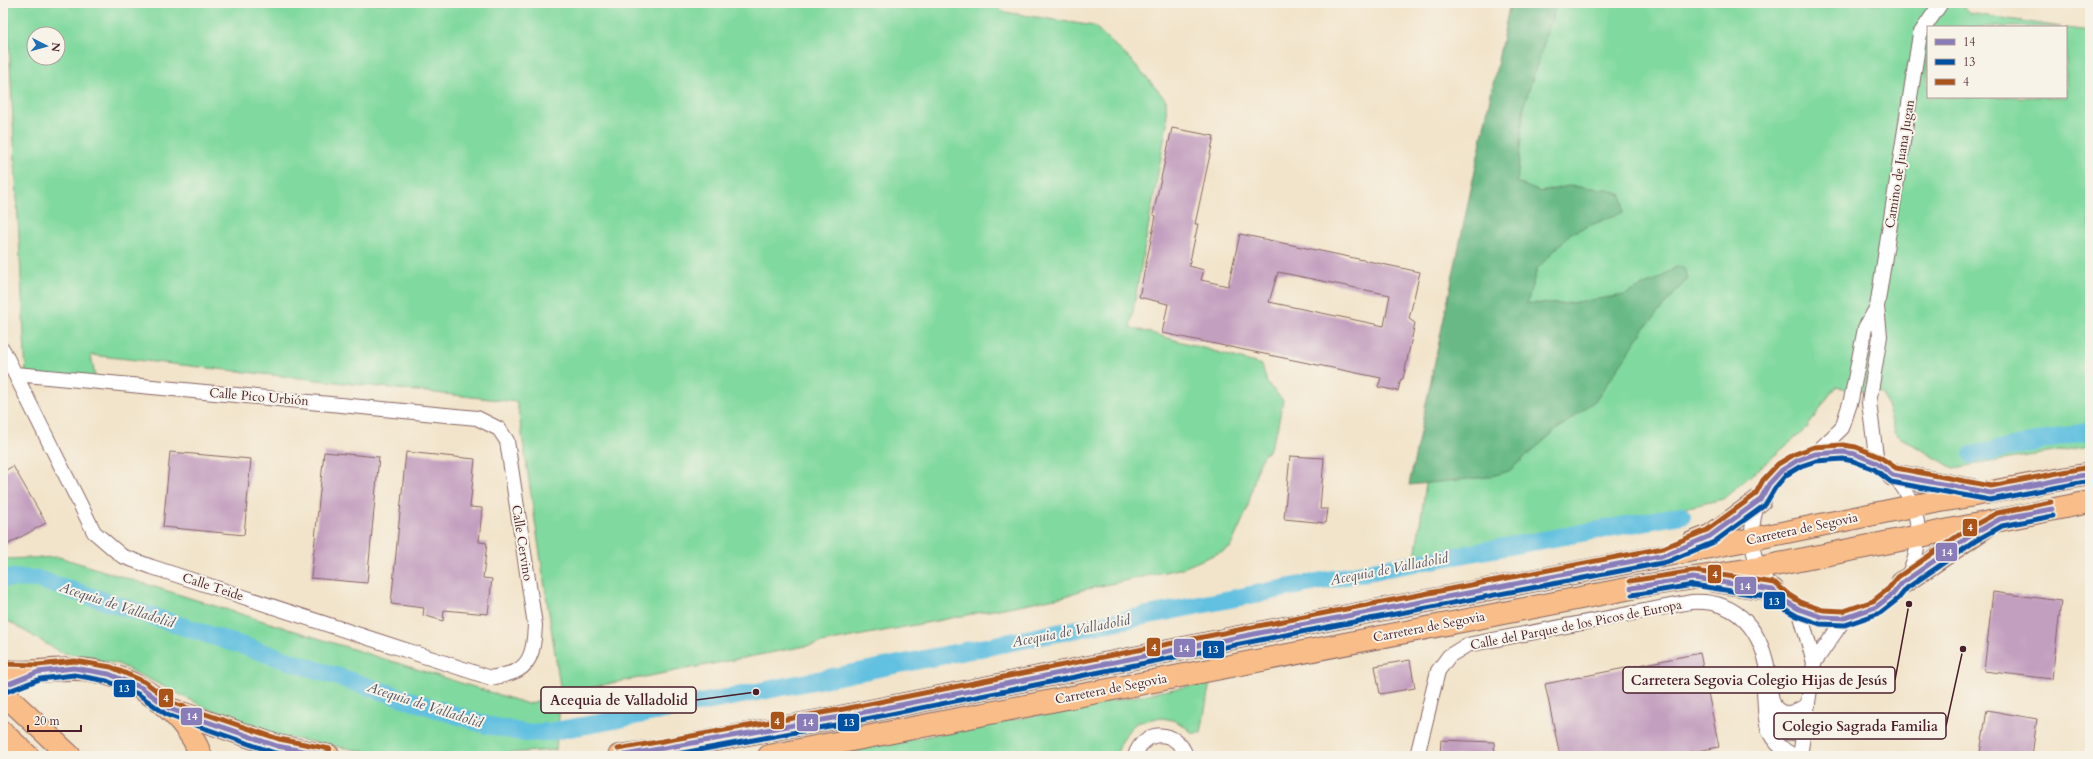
<svg xmlns="http://www.w3.org/2000/svg" width="2093" height="759" font-family="Cardo,serif">
<rect width="100%" height="100%" fill="#f7f3e8"/>
<filter id="ink" filterUnits="userSpaceOnUse"><feTurbulence type="fractalNoise" baseFrequency=".025" numOctaves="2"/><feDisplacementMap in="SourceGraphic" scale="8" xChannelSelector="R" yChannelSelector="G"/><feConvolveMatrix kernelMatrix="1 2 1 2 8 2 1 2 1" color-interpolation-filters="sRGB"/></filter>
<filter id="wash" filterUnits="userSpaceOnUse"><feTurbulence type="fractalNoise" baseFrequency=".012" numOctaves="4" result="noise"/><feDisplacementMap in="SourceGraphic" scale="16" xChannelSelector="R" yChannelSelector="G"/><feGaussianBlur stdDeviation="0.9" result="paint"/><feColorMatrix in="noise" values="0 0 0 0 0 0 0 0 0 0 0 0 0 0 0 0 0 1.4 0 .05"/><feComposite in="paint" operator="in"/></filter>
<g filter="url(#wash)">
<rect width="100%" height="100%" fill="#f2e4ca"/>
<path fill="#80d99e" stroke="#657c64" fill-rule="evenodd" d="M 7,3 L 994,3 L 1004,12 L 1094,26 L 1134,63 L 1166,100 L 1167,124 L 1130,327 L 1262,365 L 1267,383 L 1283,400 L 1277,430 L 1269,450 L 1262,457 L 1257,469 L 1247,510 L 1230,548 L 1183,568 L 1082,590 L 1066,596 L 561,693 L 556,750 L 475,755 L 373,753 L 279,736 L 213,711 L 118,664 L 60,652 L 3,618 L 3,559 L 59,557 L 528,704 L 561,693 L 517,402 L 91,355 L 96,382 L 26,375 ZM 34,34 L 58,34 L 58,58 L 34,58 Z
M 1510,3 L 1962,3 L 1969,13 L 2061,27 L 1928,27 L 1928,97 L 2066,97 L 2066,28 L 2090,31 L 2090,446 L 1953,468 L 1896,435 L 1883,393 L 1835,387 L 1807,428 L 1723,499 L 1413,571 L 1462,241 Z
M 1210,682 L 1201,733 L 1192,733 C 1178,719 1163,715 1144,721 C 1141,722 1137,723 1135,724 C 1125,732 1120,745 1116,756 L 823,756 Z"/>
<path fill="#68b985" stroke="#596c58" d="M 1510,3 L 1557,3 L 1524,105 L 1517,183 L 1541,192 L 1568,186 L 1606,189 L 1622,195 L 1624,212 L 1571,233 L 1537,269 L 1527,303 L 1563,304 L 1625,295 L 1657,279 L 1678,266 L 1685,269 L 1688,278 L 1644,329 L 1597,399 L 1555,431 L 1509,471 L 1488,477 L 1409,485 Z"/>
<g fill="none" stroke-linecap="round" stroke-linejoin="round">
<path stroke="#62c0e0" stroke-width="18" d="M 1972,455 L 2090,431
M 3,578 L 37,579 L 486,725 L 525,733 L 548,732 L 604,722 L 1388,568 L 1682,515"/>
</g>
<g id="blocks">
<path fill="#c39fbf" fill-rule="evenodd" d="M 1172,128 L 1214,136 L 1195,224 L 1198,224 L 1189,266 L 1204,270 L 1201,280 L 1228,286 L 1240,234 L 1420,272 L 1409,319 L 1415,323 L 1403,379 L 1401,379 L 1398,391 L 1378,387 L 1381,378 L 1162,333 L 1168,304 L 1139,297 L 1156,216 L 1153,215 ZM 1278,272 L 1390,295 L 1384,326 L 1269,302 Z
M 170,452 L 251,459 L 244,535 L 163,527 Z
M 324,452 L 379,457 L 367,583 L 311,578 Z
M 406,452 L 475,459 L 470,507 L 482,508 L 479,542 L 487,543 L 483,578 L 492,579 L 488,614 L 444,610 L 443,621 L 423,615 L 424,608 L 391,604 Z
M 1290,456 L 1324,458 L 1320,509 L 1328,509 L 1326,523 L 1284,519 Z
M 13,466 L 46,523 L 3,547 L 3,472 Z
M 1993,592 L 2061,601 L 2052,679 L 1984,671 Z
M 1700,653 L 1719,747 L 1670,756 L 1560,756 L 1545,684 Z
M 1410,660 L 1415,688 L 1380,694 L 1375,666 Z
M 1987,710 L 2037,719 L 2032,756 L 1995,756 L 1980,753 Z
M 1441,740 L 1494,742 L 1495,756 L 1440,756 Z"/>
</g>
</g>
<g filter="url(#ink)">
<use href="#blocks" fill-opacity="0" stroke="#856463" stroke-width="1"/>
<g fill="none" stroke-linecap="round" stroke-linejoin="round">
<defs>
<path id="street" d="M 3,350 L 94,532 L 122,556 L 152,567 L 491,678 C 499,676 511,674 518,670 C 534,661 534,640 535,625 L 507,441 L 499,429 L 477,418 L 16,374
M1752 535a83 83 0 1 1 166 0a83 83 0 1 1-166 0Z
M 1815,454 L 1842,428 L 1851,400 L 1865,328 L 1877,307
M 1877,463 L 1869,403 L 1880,336 L 1877,307 L 1920,34 L 1941,3
M 1799,609 L 1814,663
M 1764,690 C 1766,722 1763,739 1794,756
M 1767,715 C 1773,731 1789,738 1804,729
M 1135,756 C 1144,728 1177,729 1186,756
M 1417,756 L 1438,671 L 1449,656 L 1467,645 L 1691,602 C 1739,599 1763,632 1769,677 C 1770,685 1770,703 1777,709 C 1786,718 1798,710 1808,705
M 1800,756 L 1814,663 L 1845,618"/>
<path id="primary" d="M 1893,475 L 1972,490
M 1692,543 L 1710,536 L 1760,500
M 1714,581 L 1773,590
M 1902,583 L 1985,527
M 170,709 L 277,746 L 329,756
M 619,756 L 655,751 L 845,716 L 1269,631 L 1752,539 L 1913,506 L 2090,474
M 769,756 L 1642,586 L 1759,568 L 2090,502"/>
<path id="highway" d="M 3,671 C 27,674 49,669 73,669 C 124,668 184,708 201,756
M 3,693 L 70,756
M 3,733 L 28,756"/>
</defs>
<use href="#street" stroke="#856463" stroke-width="16"/>
<use href="#primary" stroke="#856463" stroke-width="24"/>
<use href="#highway" stroke="#856463" stroke-width="24"/>
<use href="#street" stroke="#fff" stroke-width="14"/>
<use href="#primary" stroke="#f8bd88" stroke-width="22"/>
<use href="#highway" stroke="#f8bd88" stroke-width="22"/>
<defs>
<path id="bus-1" d="M 1631,588 L 1693,578 L 1773,590 L 1785,601 L 1799,609 L 1822,617 L 1845,618 L 1876,607 L 1893,594 L 1902,583 L 1973,534 L 2000,519 L 2052,509
M 3,686 L 38,672 L 74,668 L 109,674 L 142,688 L 170,709 L 277,746 L 329,756
M 619,756 L 845,716 L 1269,631 L 1665,555 L 1710,536 L 1760,500 L 1769,484 L 1782,470 L 1798,460 L 1815,454 L 1843,452 L 1855,454 L 1877,463 L 1893,475 L 1991,493 L 2090,474"/>
<path id="bus-2" d="M 1632,595 L 1693,585 L 1770,597 L 1781,607 L 1797,616 L 1820,624 L 1845,625 L 1880,613 L 1898,599 L 1907,588 L 1977,540 L 2002,526 L 2053,516
M 6,692 L 40,679 L 74,675 L 107,681 L 138,694 L 167,715 L 275,753 L 292,756
M 666,756 L 846,723 L 1270,638 L 1667,562 L 1714,542 L 1765,505 L 1775,488 L 1786,475 L 1801,466 L 1816,461 L 1843,459 L 1853,461 L 1874,469 L 1891,482 L 1990,500 L 2090,481"/>
<path id="bus-3" d="M 1630,581 L 1694,571 L 1775,583 L 1789,595 L 1802,603 L 1823,610 L 1844,611 L 1873,601 L 1888,589 L 1898,577 L 1969,528 L 1997,513 L 2051,502
M 3,664 L 38,665 L 75,661 L 111,667 L 145,682 L 173,703 L 279,739 L 330,749
M 618,749 L 844,709 L 1268,624 L 1663,548 L 1707,530 L 1755,495 L 1763,480 L 1778,464 L 1795,454 L 1814,447 L 1843,445 L 1856,447 L 1880,457 L 1896,468 L 1991,486 L 2089,467"/>
</defs>
<use href="#bus-1" stroke="#f7f3e8" stroke-width="8"/>
<use href="#bus-2" stroke="#f7f3e8" stroke-width="8"/>
<use href="#bus-3" stroke="#f7f3e8" stroke-width="8"/>
<use href="#bus-1" stroke="#887cb9" stroke-width="5"/>
<use href="#bus-2" stroke="#0051a1" stroke-width="5"/>
<use href="#bus-3" stroke="#aa541a" stroke-width="5"/>
</g>
</g>
<g text-anchor="middle" dominant-baseline="central" stroke-width="4" stroke-linejoin="round" paint-order="stroke">
<g font-size="13" fill="#4a1f2b" stroke="#f7f3e8">
<text transform="translate(1900 164) rotate(-81)">Camino de Juana Jugan</text>
<text transform="translate(259 397) rotate(5)">Calle Pico Urbión</text>
<text transform="translate(1802 529) rotate(-12)">Carretera de Segovia</text>
<text transform="translate(522 543) rotate(81)">Calle Cervino</text>
<text transform="translate(213 587) rotate(18)">Calle Teide</text>
<text transform="translate(1576 625) rotate(-11)">Calle del Parque de los Picos de Europa</text>
<text transform="translate(1429 627) rotate(-11)">Carretera de Segovia</text>
<text transform="translate(1111 689) rotate(-11)">Carretera de Segovia</text>
</g>
<g font-size="14" font-style="italic" fill="#514f61" stroke="#f7f3e8">
<text transform="translate(1389 569) rotate(-11)">Acequia de Valladolid</text>
<text transform="translate(117 605) rotate(18)">Acequia de Valladolid</text>
<text transform="translate(1071 631) rotate(-11)">Acequia de Valladolid</text>
<text transform="translate(425 705) rotate(18)">Acequia de Valladolid</text>
</g>
</g>
<path fill="none" stroke="#4a1f2b" stroke-width="1.5" d="M1909 604L1895 680M756 692L696 700M1963 649L1946 726"/>
<g fill="#4a1f2b" stroke="#f7f3e8" stroke-width="1.5">
<circle cx="1909" cy="604" r="4"/>
<circle cx="756" cy="692" r="4"/>
<circle cx="1963" cy="649" r="4"/>
</g>
<g fill="#f7f3e8" stroke="#4a1f2b" stroke-width="1.5">
<rect x="1623" y="667" width="272" height="26" rx="4"/>
<rect x="541" y="687" width="155" height="26" rx="4"/>
<rect x="1774" y="713" width="172" height="26" rx="4"/>
</g>
<g font-size="14" text-anchor="middle" font-weight="bold" fill="#4a1f2b">
<text x="1759" y="685">Carretera Segovia Colegio Hijas de Jesús</text>
<text x="619" y="705">Acequia de Valladolid</text>
<text x="1860" y="731">Colegio Sagrada Familia</text>
</g>
<g stroke="#f7f3e8" stroke-width="1.5">
<rect x="1962" y="518" width="16" height="19" rx="4" fill="#aa541a"/>
<rect x="1935" y="542" width="23" height="20" rx="4" fill="#887cb9"/>
<rect x="1707" y="564" width="15" height="20" rx="4" fill="#aa541a"/>
<rect x="1734" y="576" width="23" height="19" rx="4" fill="#887cb9"/>
<rect x="1763" y="591" width="23" height="19" rx="4" fill="#0051a1"/>
<rect x="1146" y="637" width="15" height="20" rx="4" fill="#aa541a"/>
<rect x="1173" y="638" width="23" height="20" rx="4" fill="#887cb9"/>
<rect x="1202" y="640" width="23" height="19" rx="4" fill="#0051a1"/>
<rect x="113" y="679" width="23" height="19" rx="4" fill="#0051a1"/>
<rect x="158" y="688" width="16" height="20" rx="4" fill="#aa541a"/>
<rect x="180" y="707" width="23" height="19" rx="4" fill="#887cb9"/>
<rect x="770" y="711" width="15" height="19" rx="4" fill="#aa541a"/>
<rect x="837" y="713" width="23" height="19" rx="4" fill="#0051a1"/>
<rect x="796" y="713" width="23" height="19" rx="4" fill="#887cb9"/>
</g>
<g font-size="11" text-anchor="middle" font-weight="bold" fill="#fff">
<text x="1970" y="531">4</text>
<text x="1947" y="556">14</text>
<text x="1715" y="578">4</text>
<text x="1745" y="590">14</text>
<text x="1774" y="605">13</text>
<text x="1154" y="651">4</text>
<text x="1184" y="652">14</text>
<text x="1213" y="653">13</text>
<text x="124" y="692">13</text>
<text x="166" y="702">4</text>
<text x="192" y="720">14</text>
<text x="777" y="725">4</text>
<text x="849" y="726">13</text>
<text x="808" y="726">14</text>
</g>
<rect width="2093" height="759" fill="none" stroke="#f7f3e8" stroke-width="16"/>
<rect x="1927" y="26" width="140" height="72" fill="#f7f3e8" stroke="#b29e9c"/>
<rect x="1935" y="39" width="20" height="6" fill="#887cb9" stroke="#b29e9c"/>
<text x="1963" y="46" font-size="12" fill="#4a1f2b">14</text>
<rect x="1935" y="59" width="20" height="6" fill="#0051a1" stroke="#b29e9c"/>
<text x="1963" y="66" font-size="12" fill="#4a1f2b">13</text>
<rect x="1935" y="79" width="20" height="6" fill="#aa541a" stroke="#b29e9c"/>
<text x="1963" y="86" font-size="12" fill="#4a1f2b">4</text>
<g transform="translate(46 46) rotate(96)"><circle r="19" fill="#f7f3e8" stroke="#b29e9c"/>
<path d="M0-3L7 15L0 10L-7 15Z" fill="#1f6fb2"/>
<text y="-6" font-size="11" font-weight="bold" text-anchor="middle" fill="#4a1f2b">N</text>
</g>
<path d="M28 725v6h53v-6" fill="none" stroke="#4a1f2b" stroke-width="2"/>
<text x="34" y="725" font-size="12" fill="#4a1f2b" stroke="#f7f3e8" stroke-width="3" paint-order="stroke">20 m</text>
</svg>
